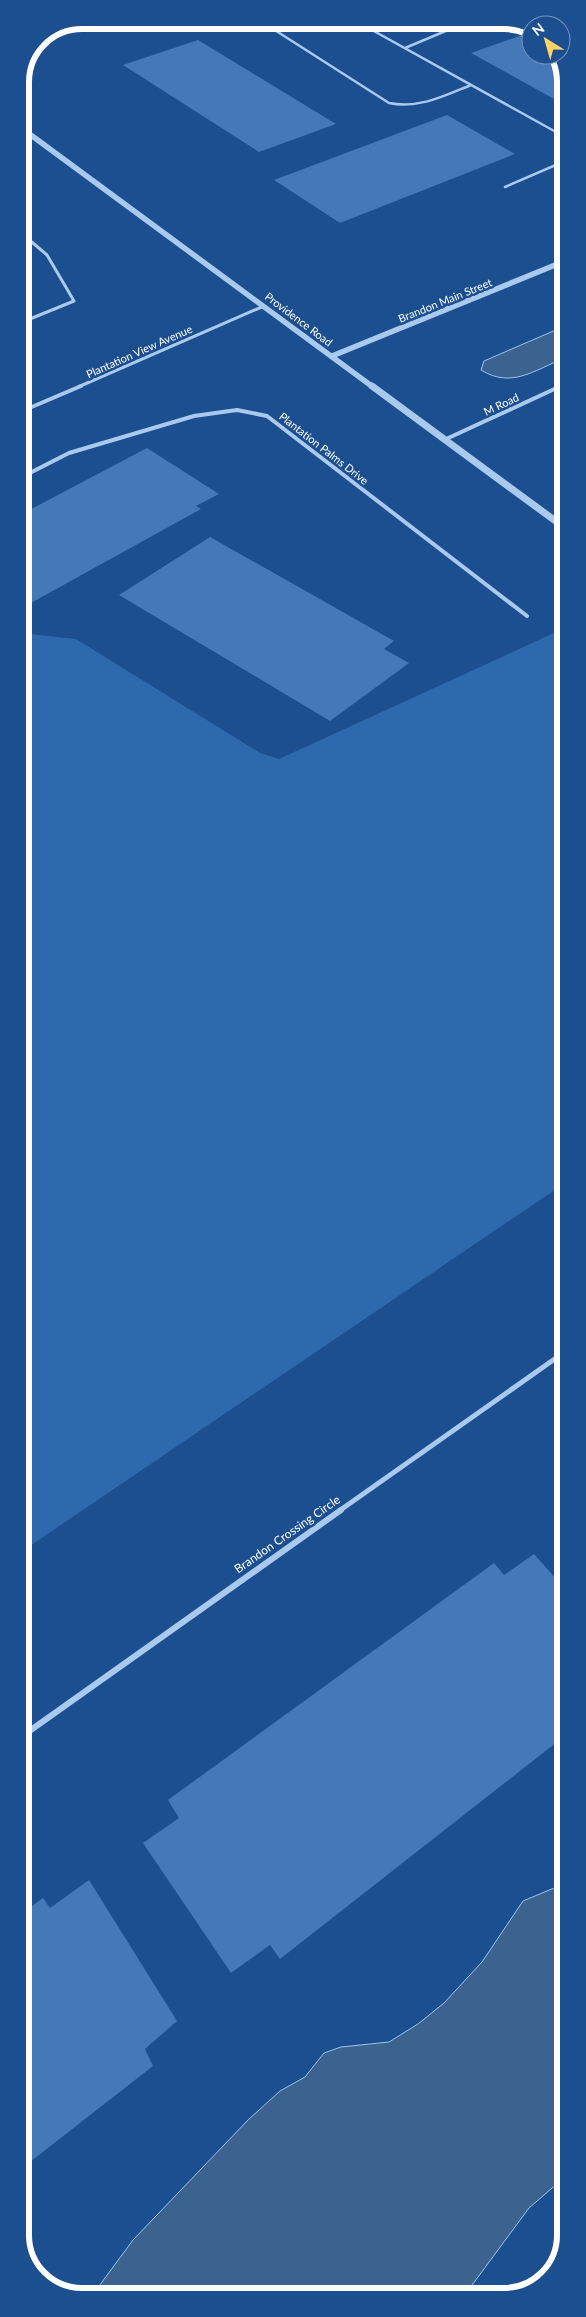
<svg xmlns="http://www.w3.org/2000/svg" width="586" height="2317" font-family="Lato,sans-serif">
<rect width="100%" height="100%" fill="#1b4f8f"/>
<path fill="#2e69ad" d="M 565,628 L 565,1183 L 21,1552 L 20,633 L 76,639 L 260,753 L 279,759 Z"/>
<path fill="#3c6290" stroke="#9cc4f0" d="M 565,326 L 565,358 C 534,370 512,389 481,370 L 484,361 Z
M 566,1883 L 566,2176 L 529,2208 L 464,2296 L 91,2297 L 133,2240 L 248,2120 L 280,2091 L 305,2077 L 324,2053 L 341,2047 L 389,2042 L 418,2024 L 444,2003 L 482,1962 L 523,1901 Z"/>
<path fill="#4478b7" d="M 531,32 L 531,55 L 557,55 L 565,70 L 565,105 L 471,53 Z
M 198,40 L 336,124 L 259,152 L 123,65 Z
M 447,115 L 515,154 L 340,223 L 274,180 Z
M 147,448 L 219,494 L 196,506 L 201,509 L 20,609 L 20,515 Z
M 210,537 L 394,641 L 384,649 L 409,663 L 330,721 L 119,595 Z
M 534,1554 L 566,1590 L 566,1735 L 280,1959 L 270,1945 L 231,1973 L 143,1843 L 179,1818 L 168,1800 L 494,1563 L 504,1575 Z
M 89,1880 L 177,2021 L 145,2049 L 153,2066 L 21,2169 L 21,1914 L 43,1898 L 50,1908 Z"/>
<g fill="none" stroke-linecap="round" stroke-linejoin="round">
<path stroke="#a9c9ee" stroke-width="2.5" d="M 154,20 L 160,24 L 215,20
M 259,20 L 389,103 C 419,109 444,96 471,85
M 354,20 L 565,137
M 405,48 L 448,30 L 451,20
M 505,187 L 565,161"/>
<path stroke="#a9c9ee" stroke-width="3" d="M 20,232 L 47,255 L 74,301 L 20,323
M 78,387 L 264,306
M 559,387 L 565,384"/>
<path stroke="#a9c9ee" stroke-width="4" d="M 20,412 L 81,386
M 444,440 L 561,386
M 20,478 L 69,453 L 194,416 L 237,410 L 267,416 L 527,616"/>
<path stroke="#a9c9ee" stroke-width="5" d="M 339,1511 L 566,1351"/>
<path stroke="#a9c9ee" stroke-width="6" d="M 21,1737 L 341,1510"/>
<path stroke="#a9c9ee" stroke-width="5.5" d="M 20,127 L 373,387
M 332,356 L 565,261"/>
<path stroke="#a9c9ee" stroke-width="7" d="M 372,386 L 565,528"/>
</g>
<g text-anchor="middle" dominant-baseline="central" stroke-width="5" stroke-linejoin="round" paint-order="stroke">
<g font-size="11" fill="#fff" stroke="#1b4f8f">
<text transform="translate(445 300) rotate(-22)">Brandon Main Street</text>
<text transform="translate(299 319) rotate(37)">Providence Road</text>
<text transform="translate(139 351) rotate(-24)">Plantation View Avenue</text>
<text transform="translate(501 404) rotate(-25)">M Road</text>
<text transform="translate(324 448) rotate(38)">Plantation Palms Drive</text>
</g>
<g font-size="12" fill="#fff" stroke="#1b4f8f">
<text transform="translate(287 1534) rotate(-35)">Brandon Crossing Circle</text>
</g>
</g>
<path d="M0 0H586V2317H0ZM82 29H504A53 53 0 0 1 557 82V2235A53 53 0 0 1 504 2288H82A53 53 0 0 1 29 2235V82A53 53 0 0 1 82 29Z" fill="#1b4f8f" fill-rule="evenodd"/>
<path fill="none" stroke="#fff" stroke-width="6" d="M82 29H504A53 53 0 0 1 557 82V2235A53 53 0 0 1 504 2288H82A53 53 0 0 1 29 2235V82A53 53 0 0 1 82 29Z"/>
<g transform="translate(546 40) rotate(323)"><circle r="24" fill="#1b4f8f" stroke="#7695bc"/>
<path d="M0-4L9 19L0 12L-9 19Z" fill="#ffd166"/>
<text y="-8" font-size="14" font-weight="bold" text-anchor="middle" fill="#ffffff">N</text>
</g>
</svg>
